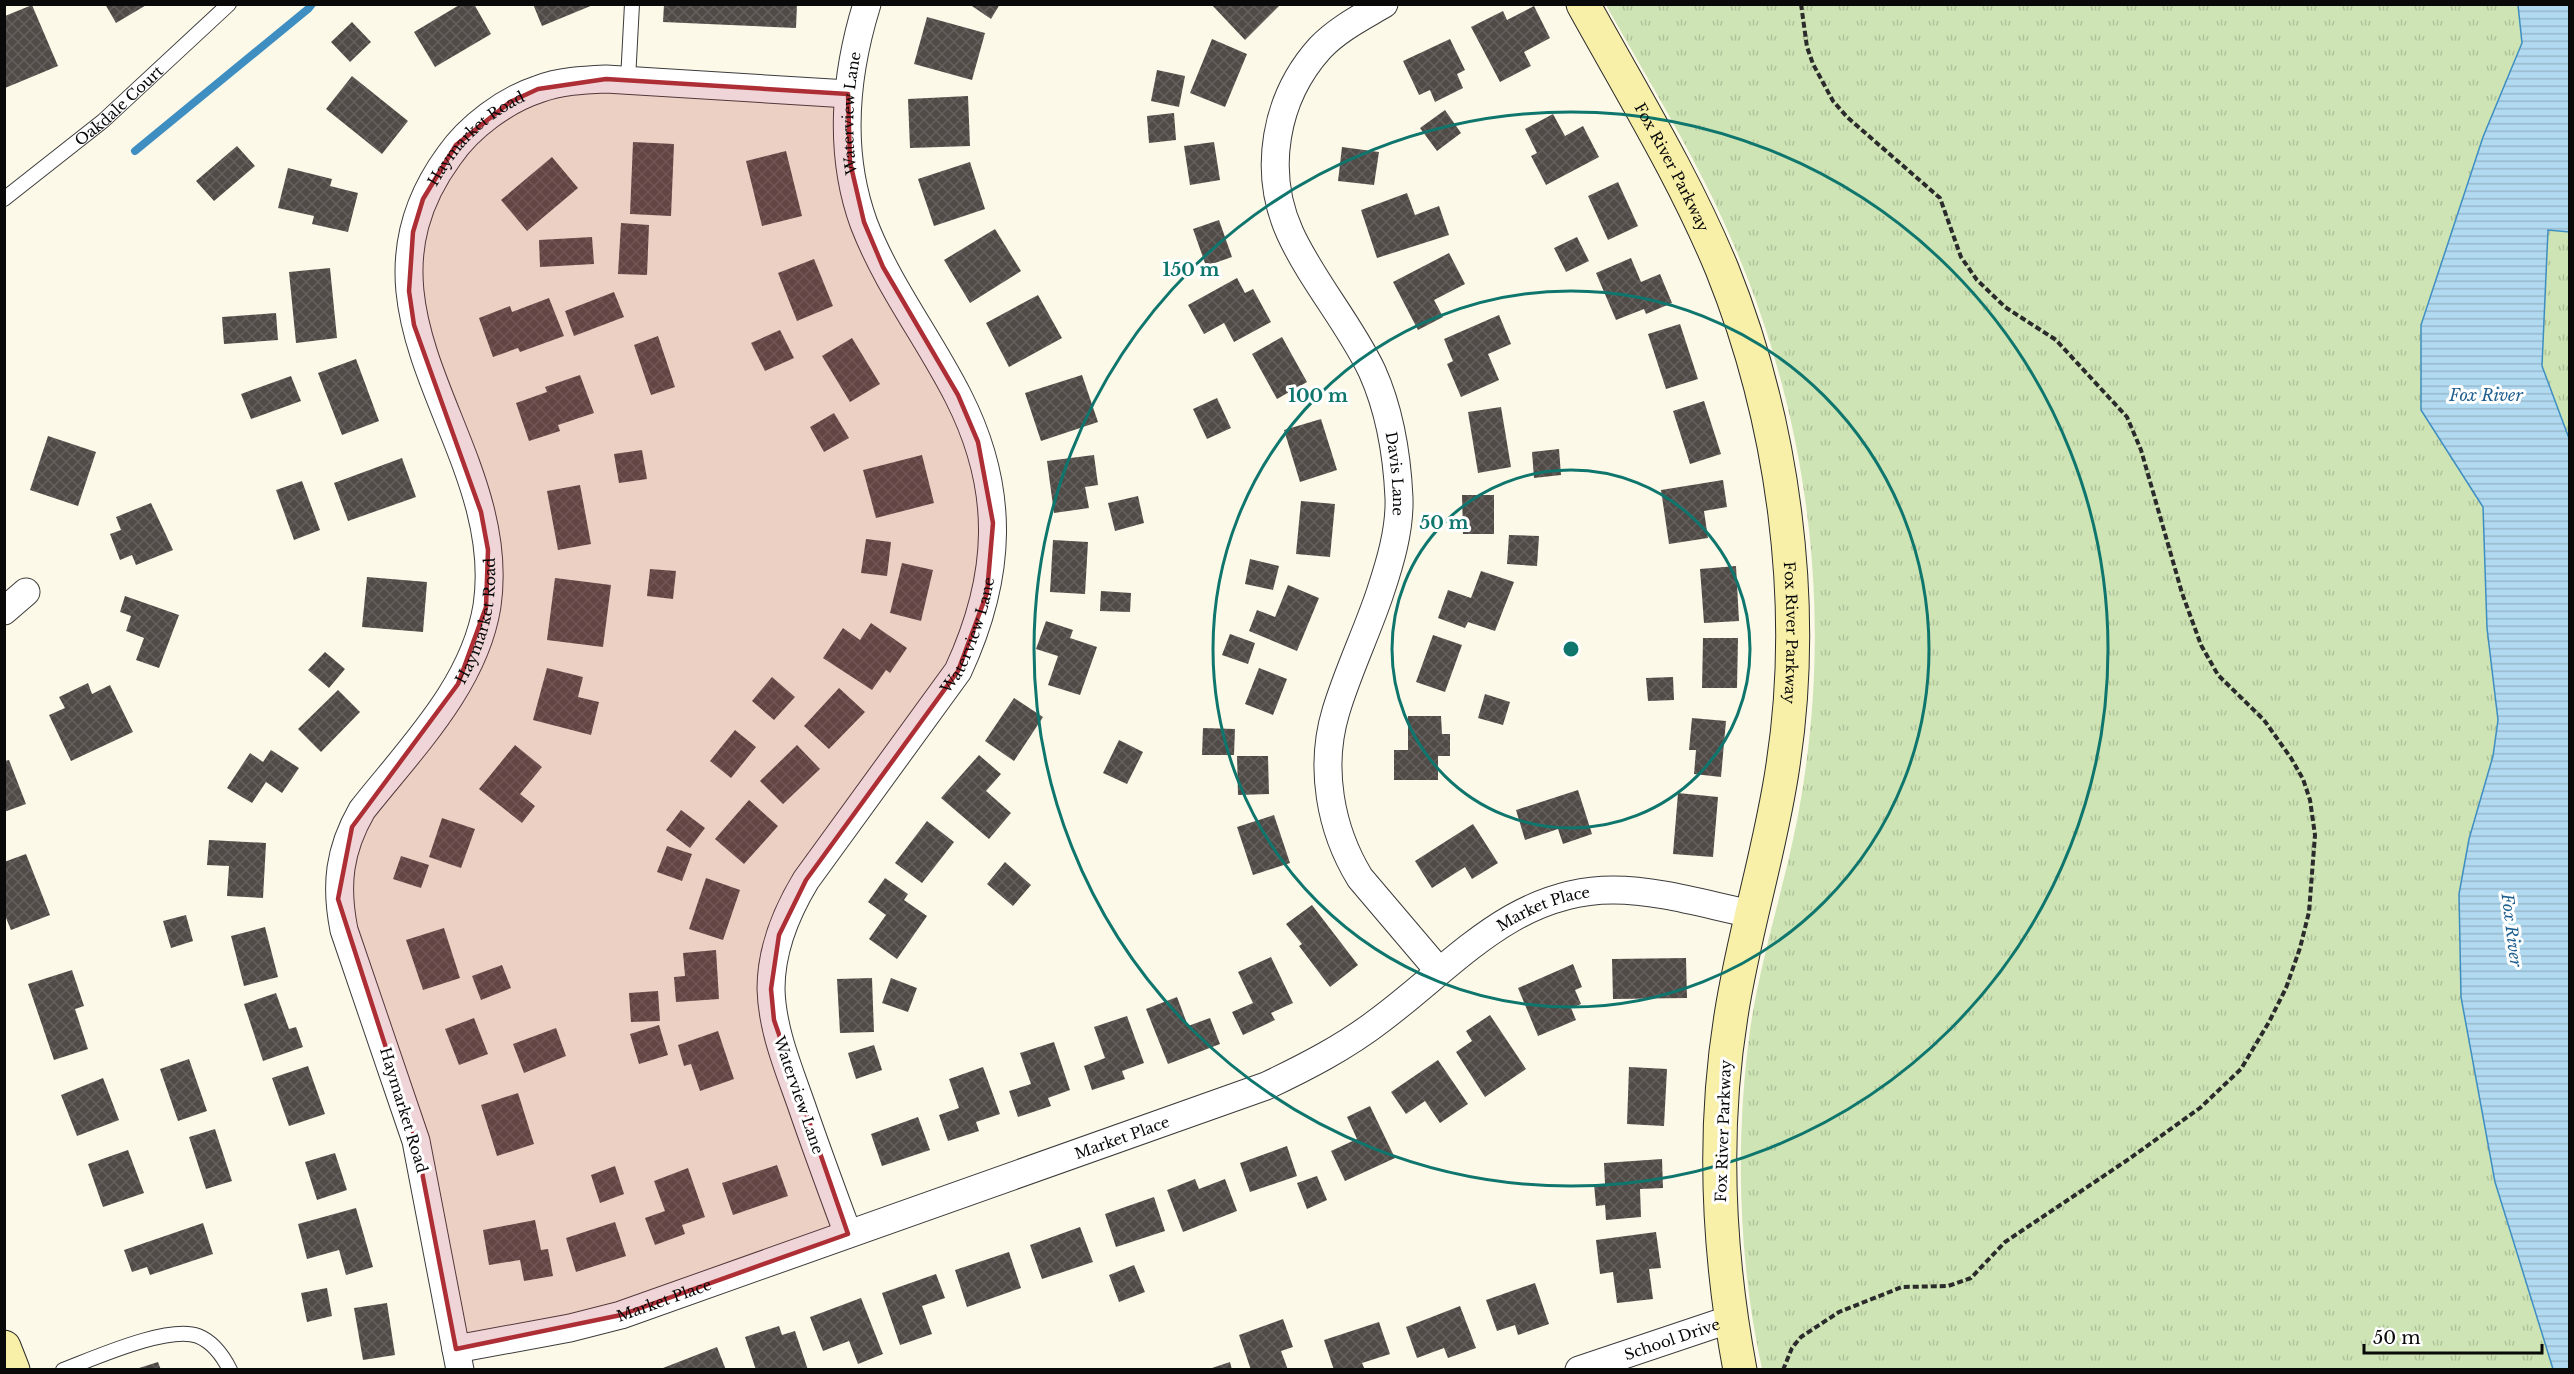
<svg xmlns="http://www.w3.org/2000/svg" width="2574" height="1374" font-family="'Libre Baskerville',serif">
<defs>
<pattern id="park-tufts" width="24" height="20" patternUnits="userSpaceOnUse" patternTransform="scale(1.5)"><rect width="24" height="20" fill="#cee4b5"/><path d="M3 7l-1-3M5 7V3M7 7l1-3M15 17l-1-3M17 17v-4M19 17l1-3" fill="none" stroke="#b0c29a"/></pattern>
<pattern id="water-rules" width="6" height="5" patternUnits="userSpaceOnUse" patternTransform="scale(1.5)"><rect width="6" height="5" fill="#b1d9f0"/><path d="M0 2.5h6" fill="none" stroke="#97b9cc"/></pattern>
<pattern id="building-cross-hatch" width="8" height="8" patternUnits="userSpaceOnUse" patternTransform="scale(1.5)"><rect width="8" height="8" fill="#514b47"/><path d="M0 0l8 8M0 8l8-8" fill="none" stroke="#65605d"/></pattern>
</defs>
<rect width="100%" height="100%" fill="#fdf9e8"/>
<path fill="url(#park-tufts)" d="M 1606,5 L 2569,5 L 2569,1369 L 1762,1369 C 1738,1259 1735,1141 1750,1030 C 1762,948 1791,868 1803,786 C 1832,603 1807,414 1733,243 C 1699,162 1649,82 1606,5 Z"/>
<path fill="url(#water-rules)" stroke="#3e8ec1" stroke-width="1.5" d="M 2518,5 L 2570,5 L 2569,232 L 2548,230 L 2542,366 L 2570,441 L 2569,1370 L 2553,1369 L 2495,1182 L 2461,997 L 2459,894 L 2469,839 L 2493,756 L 2498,720 L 2487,628 L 2483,507 L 2421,410 L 2421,325 L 2483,137 L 2522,43 Z"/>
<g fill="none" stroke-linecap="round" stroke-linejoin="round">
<path stroke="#3e8ec1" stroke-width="8" d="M 135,151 L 308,9 L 312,4"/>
</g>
<path fill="url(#building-cross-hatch)" d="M 105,4 L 148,4 L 116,23 Z
M 461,4 L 474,4 L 491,34 L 435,67 L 414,32 Z
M 533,4 L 593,4 L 593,5 L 542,26 Z
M 664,4 L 797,4 L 796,28 L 663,22 Z
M 969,4 L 1000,4 L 991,19 Z
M 1211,4 L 1281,4 L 1245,40 Z
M 32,5 L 58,66 L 5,88 L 5,16 Z
M 1534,6 L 1550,38 L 1524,52 L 1531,66 L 1500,82 L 1471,27 L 1503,11 L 1507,20 Z
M 927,17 L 985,33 L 972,80 L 914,64 Z
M 352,22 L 371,42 L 350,62 L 331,42 Z
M 1212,39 L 1247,54 L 1225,107 L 1190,93 Z
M 1450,39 L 1465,70 L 1457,74 L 1463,88 L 1435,102 L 1430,90 L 1419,95 L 1403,61 Z
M 1157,70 L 1185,76 L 1179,107 L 1151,101 Z
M 352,76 L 408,121 L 382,154 L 326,109 Z
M 968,96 L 970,146 L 910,148 L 908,99 Z
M 1445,110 L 1461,133 L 1437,151 L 1420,128 Z
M 1174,113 L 1176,140 L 1149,143 L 1147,116 Z
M 1553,114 L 1565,136 L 1583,126 L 1599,157 L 1546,185 L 1531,156 L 1537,153 L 1525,129 Z
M 633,142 L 674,144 L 671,216 L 630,214 Z
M 1214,142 L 1220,180 L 1190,185 L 1184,146 Z
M 237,146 L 255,166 L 214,201 L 196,181 Z
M 1342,147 L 1379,152 L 1374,185 L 1338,181 Z
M 786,151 L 802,216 L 762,226 L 746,161 Z
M 552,157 L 578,188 L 527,231 L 501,200 Z
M 970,162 L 985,209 L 934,226 L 918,179 Z
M 288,168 L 332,179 L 330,186 L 358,193 L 348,232 L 312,224 L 314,216 L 278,208 Z
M 1618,182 L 1638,226 L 1608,240 L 1588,196 Z
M 1407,193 L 1415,215 L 1439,206 L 1449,235 L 1377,258 L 1361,210 Z
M 1219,220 L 1232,257 L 1206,266 L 1193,229 Z
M 621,223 L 649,225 L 647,275 L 618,274 Z
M 995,229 L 1021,271 L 970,303 L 944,260 Z
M 592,237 L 594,264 L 540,267 L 539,240 Z
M 1577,237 L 1589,261 L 1566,272 L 1554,248 Z
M 1449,253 L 1465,284 L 1434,300 L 1443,317 L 1418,330 L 1393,282 Z
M 1631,258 L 1641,282 L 1660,274 L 1672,303 L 1646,314 L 1644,309 L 1616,320 L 1596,273 Z
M 814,259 L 833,306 L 797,321 L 778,273 Z
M 330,268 L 337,338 L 296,343 L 289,272 Z
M 1237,278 L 1245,293 L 1253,289 L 1271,322 L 1234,342 L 1224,323 L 1204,334 L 1188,305 Z
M 614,292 L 624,317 L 574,336 L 565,311 Z
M 1038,295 L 1062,338 L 1009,367 L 986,323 Z
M 549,298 L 564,336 L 520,352 L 518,348 L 493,357 L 479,318 L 510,306 L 512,312 Z
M 276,313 L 278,340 L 224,344 L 222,317 Z
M 1499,315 L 1511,344 L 1488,354 L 1499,380 L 1461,397 L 1447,364 L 1453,361 L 1444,339 Z
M 1680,324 L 1698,379 L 1666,389 L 1648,334 Z
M 780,330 L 794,358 L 765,371 L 751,343 Z
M 658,336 L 675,387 L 651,395 L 634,345 Z
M 1282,337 L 1307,382 L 1277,399 L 1252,354 Z
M 852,338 L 880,384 L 850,402 L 822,356 Z
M 356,359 L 379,421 L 342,435 L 318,373 Z
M 580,375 L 594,413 L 558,425 L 560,431 L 529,441 L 516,403 L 547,392 L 545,387 Z
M 1082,375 L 1098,422 L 1041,441 L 1025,393 Z
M 291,376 L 301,401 L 251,419 L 241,394 Z
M 1217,398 L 1231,428 L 1207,439 L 1193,409 Z
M 1704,401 L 1721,454 L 1690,464 L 1673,411 Z
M 1501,407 L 1511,467 L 1478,473 L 1468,412 Z
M 834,413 L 849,438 L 824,452 L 810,427 Z
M 1321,419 L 1337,470 L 1300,482 L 1284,430 Z
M 48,436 L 96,452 L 78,506 L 30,490 Z
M 1559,449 L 1561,475 L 1534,478 L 1532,452 Z
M 642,450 L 647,479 L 619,483 L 614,454 Z
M 922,455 L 934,503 L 876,518 L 863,470 Z
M 1094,455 L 1098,485 L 1085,487 L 1089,508 L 1054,513 L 1047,461 Z
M 402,458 L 416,497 L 348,521 L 334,483 Z
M 1723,480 L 1727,507 L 1704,511 L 1708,538 L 1669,544 L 1661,490 Z
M 302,481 L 320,530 L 294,540 L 276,490 Z
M 580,485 L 591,544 L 558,550 L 547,491 Z
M 1462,495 L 1494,495 L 1494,534 L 1463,534 Z
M 1138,496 L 1144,523 L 1115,531 L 1108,503 Z
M 1301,501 L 1335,504 L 1330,557 L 1296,554 Z
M 151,503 L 173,550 L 136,565 L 132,555 L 120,560 L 110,534 L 121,530 L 116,517 Z
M 1509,535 L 1539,536 L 1537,566 L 1507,564 Z
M 866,539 L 891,542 L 887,576 L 861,573 Z
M 1053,540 L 1088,542 L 1085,594 L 1050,592 Z
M 1250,559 L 1279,566 L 1273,590 L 1245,584 Z
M 902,563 L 933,570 L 921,621 L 890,613 Z
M 1736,566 L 1739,621 L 1704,623 L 1700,569 Z
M 650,569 L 676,571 L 673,599 L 647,596 Z
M 1481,571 L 1514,582 L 1495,631 L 1468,622 L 1465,628 L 1438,618 L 1448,590 L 1471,598 Z
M 367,577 L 427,582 L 423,632 L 362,627 Z
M 555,578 L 611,585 L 603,647 L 547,640 Z
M 1288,585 L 1319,598 L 1297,651 L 1249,631 L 1257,610 L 1275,617 Z
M 1101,591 L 1131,593 L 1130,612 L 1100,611 Z
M 125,596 L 179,615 L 159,668 L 136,660 L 144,638 L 126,631 L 131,616 L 120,612 Z
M 1046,621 L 1073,630 L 1070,638 L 1097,647 L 1080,695 L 1048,685 L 1058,656 L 1036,649 Z
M 871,623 L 907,648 L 890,673 L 886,670 L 872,690 L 823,658 L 843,628 L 860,640 Z
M 1230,634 L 1255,643 L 1248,664 L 1222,655 Z
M 1433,635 L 1462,645 L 1445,692 L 1416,682 Z
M 1703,638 L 1738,638 L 1737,688 L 1702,688 Z
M 325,652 L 345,669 L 329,688 L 308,670 Z
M 547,668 L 583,677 L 578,697 L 599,702 L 591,735 L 533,720 Z
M 1259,668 L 1287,679 L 1273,715 L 1245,704 Z
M 772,677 L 795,697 L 774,720 L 752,701 Z
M 1673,677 L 1674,700 L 1648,701 L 1646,678 Z
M 88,683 L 92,694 L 110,685 L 133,732 L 71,761 L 49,715 L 65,708 L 59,697 Z
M 839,688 L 865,712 L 829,749 L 804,726 Z
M 338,690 L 360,712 L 321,752 L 298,729 Z
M 1485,694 L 1510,702 L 1503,725 L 1478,718 Z
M 1014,698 L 1043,717 L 1014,761 L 985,741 Z
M 1408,716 L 1441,716 L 1442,734 L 1450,734 L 1450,756 L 1438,756 L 1438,780 L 1394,780 L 1394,750 L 1408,750 Z
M 1692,718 L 1726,721 L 1721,777 L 1694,774 L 1696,750 L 1689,750 Z
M 1203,728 L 1235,729 L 1234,755 L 1202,755 Z
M 735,730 L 756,747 L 731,778 L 710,761 Z
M 1119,740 L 1143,752 L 1127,784 L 1103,773 Z
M 515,745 L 542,767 L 520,794 L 535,806 L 522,823 L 479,789 Z
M 797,745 L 820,769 L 783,804 L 760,781 Z
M 271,750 L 299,768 L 282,793 L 266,782 L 252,803 L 227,788 L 250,753 L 263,762 Z
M 979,755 L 1001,774 L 986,791 L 1011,813 L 989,839 L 941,798 Z
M 1237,756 L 1268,756 L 1269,794 L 1238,795 Z
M 9,760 L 26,804 L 4,812 L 4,761 Z
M 1578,790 L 1592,834 L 1563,844 L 1558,829 L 1525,840 L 1516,810 Z
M 1678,793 L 1718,797 L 1713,857 L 1673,854 Z
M 749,800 L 778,826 L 744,864 L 715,839 Z
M 681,810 L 705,828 L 690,848 L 666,830 Z
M 1274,815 L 1290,863 L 1253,875 L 1237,827 Z
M 442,818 L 475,829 L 461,868 L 429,857 Z
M 927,821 L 954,842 L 922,883 L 895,863 Z
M 1473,824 L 1498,863 L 1472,879 L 1465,867 L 1432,888 L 1415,861 Z
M 209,840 L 266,843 L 263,898 L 227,896 L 229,866 L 207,865 Z
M 667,846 L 692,854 L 682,881 L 657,872 Z
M 26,854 L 50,915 L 11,930 L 4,913 L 4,862 Z
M 401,856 L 429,865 L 421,888 L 393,879 Z
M 1005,862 L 1031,885 L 1013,906 L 987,884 Z
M 706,878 L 740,890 L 723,940 L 689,929 Z
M 885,878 L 908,894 L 904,900 L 927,916 L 897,959 L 869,939 L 886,915 L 868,902 Z
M 1312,905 L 1358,965 L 1330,987 L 1299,946 L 1302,944 L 1286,924 Z
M 186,915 L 193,941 L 171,948 L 163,921 Z
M 265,927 L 278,977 L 244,986 L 231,936 Z
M 444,928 L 460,978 L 423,990 L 406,940 Z
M 716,950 L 719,999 L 676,1002 L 674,977 L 685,976 L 683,953 Z
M 1271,957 L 1293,1003 L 1271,1013 L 1275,1020 L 1243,1035 L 1232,1012 L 1253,1003 L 1238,972 Z
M 1686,958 L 1687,998 L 1613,999 L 1612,959 Z
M 1573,964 L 1582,987 L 1575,990 L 1581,1004 L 1571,1008 L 1576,1020 L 1538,1036 L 1518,988 Z
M 502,965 L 511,988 L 481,1000 L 472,976 Z
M 72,970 L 84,1006 L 75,1009 L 88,1049 L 54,1060 L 28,984 Z
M 872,978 L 874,1032 L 840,1033 L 837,979 Z
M 891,978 L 917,988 L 908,1012 L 882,1003 Z
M 658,991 L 660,1021 L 631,1022 L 629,993 Z
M 276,993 L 289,1029 L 296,1027 L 303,1047 L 263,1061 L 244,1004 Z
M 1177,997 L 1188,1026 L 1210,1018 L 1220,1044 L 1168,1064 L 1146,1009 Z
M 1490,1015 L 1526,1069 L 1485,1097 L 1456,1052 L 1472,1041 L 1466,1031 Z
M 1127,1016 L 1144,1063 L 1122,1071 L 1125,1079 L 1092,1090 L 1084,1066 L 1105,1058 L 1094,1027 Z
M 474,1018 L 488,1054 L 459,1065 L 445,1029 Z
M 659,1025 L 668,1055 L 639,1064 L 630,1034 Z
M 556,1028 L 566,1056 L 524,1073 L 513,1044 Z
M 718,1031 L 734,1079 L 700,1091 L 691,1064 L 684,1066 L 678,1045 Z
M 1054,1042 L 1070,1090 L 1048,1098 L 1051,1106 L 1018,1117 L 1009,1091 L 1031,1084 L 1020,1053 Z
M 874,1045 L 882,1070 L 856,1079 L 848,1053 Z
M 189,1059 L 207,1111 L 178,1121 L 160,1069 Z
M 1438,1060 L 1468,1104 L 1440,1123 L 1425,1101 L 1406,1114 L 1391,1092 Z
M 308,1066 L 325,1114 L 289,1126 L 272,1078 Z
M 983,1067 L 1000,1114 L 976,1122 L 979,1131 L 948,1141 L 939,1115 L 959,1108 L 949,1079 Z
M 1629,1067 L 1667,1069 L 1664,1126 L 1627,1124 Z
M 103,1078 L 119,1120 L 77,1136 L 61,1095 Z
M 518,1093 L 534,1144 L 497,1156 L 481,1105 Z
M 1370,1106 L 1395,1158 L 1345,1181 L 1331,1151 L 1357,1139 L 1347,1117 Z
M 918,1117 L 930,1150 L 882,1166 L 871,1134 Z
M 215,1129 L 232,1181 L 206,1189 L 189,1137 Z
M 1287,1146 L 1297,1176 L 1250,1192 L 1240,1163 Z
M 128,1150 L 144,1193 L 103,1207 L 88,1164 Z
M 335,1153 L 347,1190 L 317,1200 L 305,1162 Z
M 1662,1159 L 1663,1188 L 1640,1189 L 1641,1217 L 1606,1220 L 1605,1205 L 1596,1206 L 1594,1184 L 1605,1184 L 1604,1163 Z
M 777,1165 L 788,1196 L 733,1215 L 722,1183 Z
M 615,1166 L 624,1194 L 600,1203 L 591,1175 Z
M 688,1168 L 705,1217 L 682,1225 L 685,1234 L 655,1245 L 645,1218 L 665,1211 L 654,1181 Z
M 1317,1176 L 1327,1200 L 1307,1209 L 1297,1183 Z
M 1195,1179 L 1199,1189 L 1225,1179 L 1237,1211 L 1183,1232 L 1167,1190 Z
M 1154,1197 L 1165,1231 L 1116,1247 L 1105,1214 Z
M 356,1208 L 373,1267 L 346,1275 L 339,1250 L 307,1259 L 298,1224 Z
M 535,1220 L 541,1250 L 548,1249 L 553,1276 L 524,1281 L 520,1260 L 489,1265 L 483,1230 Z
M 615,1222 L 626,1256 L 576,1272 L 566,1238 Z
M 203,1223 L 213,1254 L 150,1275 L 147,1267 L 132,1272 L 124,1250 Z
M 1080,1227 L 1093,1262 L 1042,1279 L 1030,1245 Z
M 1656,1232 L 1661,1268 L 1649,1269 L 1653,1299 L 1617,1303 L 1613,1272 L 1600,1274 L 1596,1240 Z
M 1009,1252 L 1021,1288 L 967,1307 L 955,1270 Z
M 1134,1265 L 1145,1292 L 1119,1302 L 1109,1275 Z
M 936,1274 L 945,1298 L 922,1306 L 932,1334 L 900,1345 L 882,1293 Z
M 1535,1283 L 1549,1324 L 1518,1335 L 1515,1325 L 1497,1331 L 1486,1300 Z
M 327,1288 L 332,1316 L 307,1322 L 301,1293 Z
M 861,1298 L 883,1354 L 858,1364 L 849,1341 L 823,1351 L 810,1317 Z
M 387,1303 L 395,1355 L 363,1360 L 354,1308 Z
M 1460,1306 L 1476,1348 L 1448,1358 L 1444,1348 L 1417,1358 L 1406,1327 Z
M 1283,1319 L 1293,1347 L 1281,1351 L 1288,1370 L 1251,1370 L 1239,1335 Z
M 1379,1322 L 1390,1354 L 1362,1363 L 1365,1370 L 1334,1370 L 1324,1340 Z
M 779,1326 L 782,1335 L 795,1331 L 808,1370 L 756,1370 L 745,1337 Z
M 717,1347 L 726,1370 L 664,1370 L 663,1368 Z
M 158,1362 L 161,1370 L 136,1370 L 136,1369 Z
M 1230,1362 L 1232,1370 L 1209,1370 L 1209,1369 Z"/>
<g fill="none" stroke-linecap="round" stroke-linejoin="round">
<defs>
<g id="lane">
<path d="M 628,80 L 632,4"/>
<path id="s1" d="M 4,199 L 103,121 L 229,4"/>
<path d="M 63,1370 C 95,1358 168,1325 198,1336 C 213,1342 223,1356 230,1370"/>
</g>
<g id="street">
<path id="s2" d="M 1384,4 C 1362,17 1338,29 1320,48 C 1275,98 1262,171 1290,233 C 1312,281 1349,323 1372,371 C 1390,411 1397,454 1399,498 C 1400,530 1390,563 1380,593 C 1367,632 1348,671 1336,711 C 1319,767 1330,829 1360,878 L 1439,971"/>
<path d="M 4,611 L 26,592"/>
<path id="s3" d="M 848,1234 C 832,1191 816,1148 801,1104 C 788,1067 772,1029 771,989 C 771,950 786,913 806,880 L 958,671 C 1002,576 1006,490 958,396 C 928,337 888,286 864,224 C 838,153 845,75 867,4"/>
<path id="s4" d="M 456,1349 L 570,1328 L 621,1315 L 1266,1086 C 1306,1067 1345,1047 1380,1020 C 1454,965 1513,890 1613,890 C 1660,890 1707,905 1752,914"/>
<path id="s5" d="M 460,1370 L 416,1141 L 344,930 C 335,885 339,850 362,810 C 410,749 474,686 487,606 C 511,444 332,316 449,156 C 469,127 505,100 539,89 C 560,81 583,80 606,79 L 848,94"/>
<path id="s6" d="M 1579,1370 L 1731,1319"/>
</g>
<g id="secondary">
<path id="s7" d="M 1583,4 C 1631,91 1684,177 1722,269 C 1783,421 1808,602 1783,765 C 1771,849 1744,931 1731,1016 C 1712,1134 1718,1252 1740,1370"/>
<path d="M 4,1347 L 13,1370"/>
</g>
</defs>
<use href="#lane" stroke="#3c3c3c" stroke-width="16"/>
<use href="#street" stroke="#3c3c3c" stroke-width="29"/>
<use href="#secondary" stroke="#2b2b2b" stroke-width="35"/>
<path stroke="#2b2b2b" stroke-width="4" stroke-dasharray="6 3" stroke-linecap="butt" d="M 1783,1370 L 1792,1348 L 1801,1337 L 1839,1312 L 1902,1287 L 1948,1286 L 1971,1278 L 2005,1242 L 2129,1159 L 2200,1108 L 2241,1069 L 2269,1022 L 2286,988 L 2300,948 L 2309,912 L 2315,835 L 2310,800 L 2303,779 L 2291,758 L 2264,720 L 2218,675 L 2201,645 L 2182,593 L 2141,450 L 2127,417 L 2056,340 L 2005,307 L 1977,280 L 1961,257 L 1940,198 L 1847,117 L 1833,101 L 1813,64 L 1807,47 L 1801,4"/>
<use href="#lane" stroke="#fff" stroke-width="14"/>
<use href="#street" stroke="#fff" stroke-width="27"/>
<use href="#secondary" stroke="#f8efa8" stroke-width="33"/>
</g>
<path fill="#ad2e35" fill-opacity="0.2" stroke="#ad2e35" stroke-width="4.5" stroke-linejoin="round" d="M 606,79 L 848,94 L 850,162 L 864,222 L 883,267 L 958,395 L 978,442 L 993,523 L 987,593 L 958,671 L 806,880 L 779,935 L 771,989 L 774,1020 L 848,1234 L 621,1315 L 456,1349 L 416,1141 L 338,899 L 352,827 L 458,684 L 486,607 L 488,550 L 481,512 L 414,325 L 409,291 L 413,232 L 423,199 L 456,145 L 510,102 L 538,89 Z"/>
<g fill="none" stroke="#0f766e" stroke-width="3">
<circle cx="1571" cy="649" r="179"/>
<circle cx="1571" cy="649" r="358"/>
<circle cx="1571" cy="649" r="537"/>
</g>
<g text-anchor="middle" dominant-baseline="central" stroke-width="6" stroke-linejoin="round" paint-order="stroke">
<g font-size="15" fill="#090909" stroke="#fff">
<text stroke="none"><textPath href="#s1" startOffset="148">Oakdale Court</textPath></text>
<text stroke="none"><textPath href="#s3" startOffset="1227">Waterview Lane</textPath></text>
<text stroke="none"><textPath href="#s5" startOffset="1326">Haymarket Road</textPath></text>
<text stroke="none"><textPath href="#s7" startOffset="186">Fox River Parkway</textPath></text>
<text stroke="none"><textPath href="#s2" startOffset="543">Davis Lane</textPath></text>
<text stroke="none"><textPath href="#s5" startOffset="806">Haymarket Road</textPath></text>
<text stroke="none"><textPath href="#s7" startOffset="672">Fox River Parkway</textPath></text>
<text stroke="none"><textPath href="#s3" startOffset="669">Waterview Lane</textPath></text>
<text stroke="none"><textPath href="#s4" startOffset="1185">Market Place</textPath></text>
<text transform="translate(799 1095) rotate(71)">Waterview Lane</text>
<text transform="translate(404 1110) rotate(73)">Haymarket Road</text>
<text transform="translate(1723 1131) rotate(-88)">Fox River Parkway</text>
<text stroke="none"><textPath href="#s4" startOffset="700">Market Place</textPath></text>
<text stroke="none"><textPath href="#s4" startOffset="214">Market Place</textPath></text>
<text stroke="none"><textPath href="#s6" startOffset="98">School Drive</textPath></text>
</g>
<g font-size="16" font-style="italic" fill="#1f5f8f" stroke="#fff">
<text x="2486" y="395">Fox River</text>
<text transform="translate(2512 930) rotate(83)">Fox River</text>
</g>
</g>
<circle cx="1571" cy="649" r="9" fill="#0f766e" stroke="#fff" stroke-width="3"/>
<g font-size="18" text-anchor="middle" font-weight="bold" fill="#0f766e" stroke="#fff" stroke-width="6" stroke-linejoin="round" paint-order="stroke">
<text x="1191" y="276">150 m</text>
<text x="1318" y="402">100 m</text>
<text x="1444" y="529">50 m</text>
</g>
<rect width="2574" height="1374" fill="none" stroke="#090909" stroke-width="12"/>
<path d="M2364 1344v9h178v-9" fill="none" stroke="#090909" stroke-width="3"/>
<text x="2373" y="1344" font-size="18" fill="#090909" stroke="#ffffff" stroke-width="4.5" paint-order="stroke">50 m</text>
</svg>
